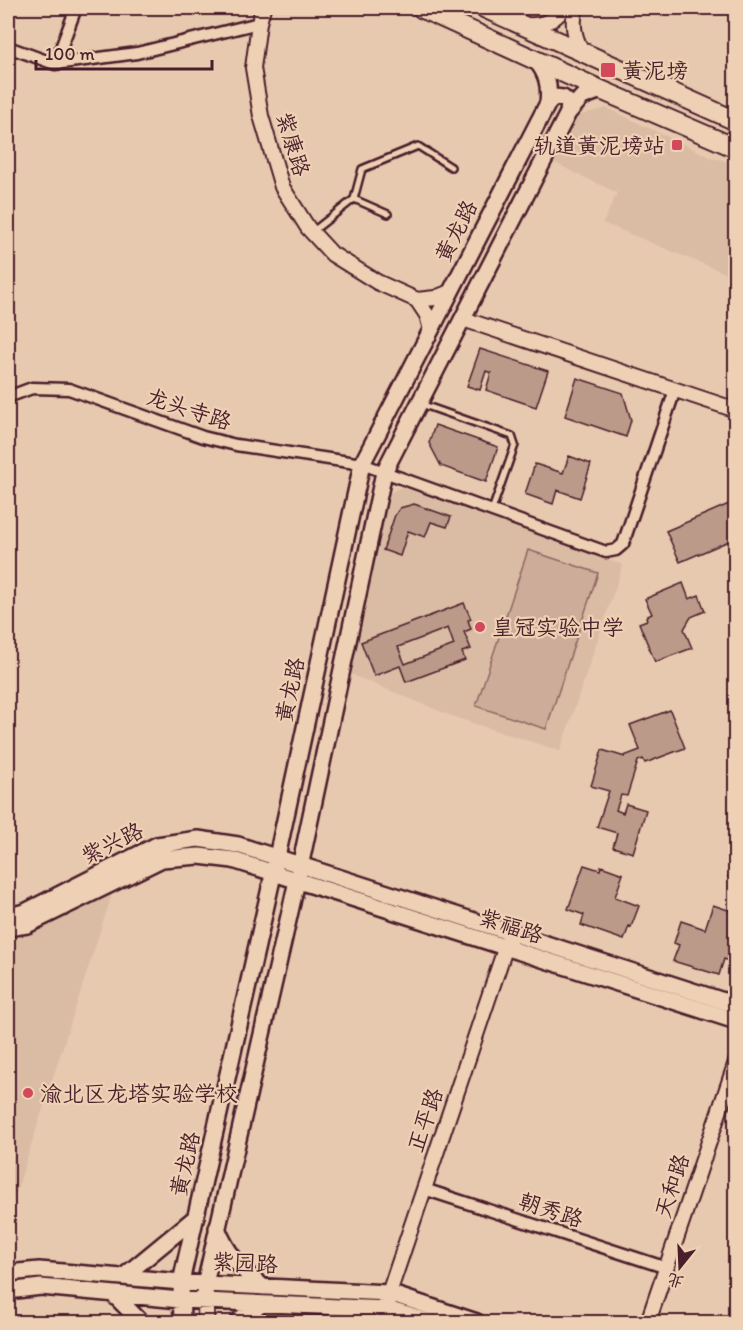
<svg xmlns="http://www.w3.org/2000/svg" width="743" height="1330" font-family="Itim,'LXGW WenKai TC',sans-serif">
<rect width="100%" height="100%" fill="#e7c9af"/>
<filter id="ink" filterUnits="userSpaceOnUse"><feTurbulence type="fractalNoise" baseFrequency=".0167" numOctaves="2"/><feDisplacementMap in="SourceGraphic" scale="12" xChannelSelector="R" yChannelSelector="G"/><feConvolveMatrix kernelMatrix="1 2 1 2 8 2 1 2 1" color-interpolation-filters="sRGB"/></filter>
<g filter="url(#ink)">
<path fill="#dabba4" d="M 607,108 L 712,158 L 735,163 L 735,277 L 603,223 L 617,193 L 553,162 L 576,116 Z
M 401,487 L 623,565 L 560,751 L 454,717 L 348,673 L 386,495 Z
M 112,894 L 36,1130 L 8,1218 L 8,939 L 31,932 Z"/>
<path fill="#cdad99" stroke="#8c6662" stroke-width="1.5" d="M 528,550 L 598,573 L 546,729 L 476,706 Z"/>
<path fill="#bc9a8a" stroke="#4a1f2b" stroke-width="1.5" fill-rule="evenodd" d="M 480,349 L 548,371 L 536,407 L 486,390 L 491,373 L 486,371 L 480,390 L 467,386 Z
M 577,378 L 623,393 L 631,420 L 626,437 L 565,416 Z
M 435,425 L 498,447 L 486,482 L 441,466 L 429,443 Z
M 569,456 L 591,464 L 580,498 L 557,490 L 553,504 L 525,494 L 535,464 L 563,473 Z
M 736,501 L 736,538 L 680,562 L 666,531 Z
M 414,504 L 451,517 L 447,527 L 431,522 L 425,537 L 408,531 L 400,556 L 383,550 L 395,515 L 400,508 Z
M 683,583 L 689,599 L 699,595 L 705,611 L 691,617 L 684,629 L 692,648 L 655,662 L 639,623 L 647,620 L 646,617 L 652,614 L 645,599 Z
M 464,603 L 471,619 L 468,620 L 471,629 L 464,632 L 471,649 L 462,652 L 465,660 L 406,682 L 400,666 L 374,676 L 361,642 ZM 448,628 L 454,645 L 405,664 L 398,647 Z
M 670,710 L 685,748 L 645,763 L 643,759 L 638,761 L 627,796 L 621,795 L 616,810 L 623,813 L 626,804 L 646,810 L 633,853 L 613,847 L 617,833 L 597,827 L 609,791 L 591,786 L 602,750 L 625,757 L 624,756 L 640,750 L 630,725 Z
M 736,852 L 736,880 L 728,877 Z
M 584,865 L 600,870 L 601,866 L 623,874 L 615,897 L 639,906 L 631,927 L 629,926 L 624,940 L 581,925 L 584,915 L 568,909 Z
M 713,905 L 734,912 L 733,915 L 736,915 L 736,959 L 734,963 L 724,959 L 719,975 L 673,961 L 679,945 L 674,943 L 681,921 L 705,929 Z"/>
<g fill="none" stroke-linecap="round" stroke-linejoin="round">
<defs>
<path id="service" d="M 354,199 L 388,214
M 312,232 L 354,199 L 362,169 L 418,146 L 451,167
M 421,404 L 512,436 L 515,445 L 492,510"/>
<path id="minor" d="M 8,47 L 55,64 L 137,53 L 259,23
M 55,64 L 76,8
M 8,397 L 32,388 L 69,389 L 203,437 L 236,445 L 362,464 L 606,552 L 616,550 L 623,544 L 675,390
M 424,1189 L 667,1268"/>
<path id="tertiary" d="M 263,8 L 259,23 L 253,68 L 261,116 L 282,187 L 308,228 L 332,254 L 377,282 L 417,300
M 576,8 C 571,23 574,36 581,50
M 525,25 C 542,26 553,22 564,8
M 417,300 L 435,298 L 450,292
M 417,300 L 427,315 L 431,330
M 463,319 L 736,410
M 388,1322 L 389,1293 L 509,937
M 648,1322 L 736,1062"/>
<path id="secondary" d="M 536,60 C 547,74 550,85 548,103
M 8,916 L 25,912 L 157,845 L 198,839 L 238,845 L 736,1005
M 8,928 L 27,925 L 162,859 L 199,856 L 233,860 L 736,1021
M 217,1228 C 227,1253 241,1270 263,1287
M 8,1273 L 39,1270 L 205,1284 L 389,1293 L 477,1322
M 123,1277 L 196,1217
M 8,1291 L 41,1287 L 180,1300 L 387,1309 L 429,1322
M 113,1294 L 141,1322
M 182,1322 L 181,1282 L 277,857 L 362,464 L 548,103 L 554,97 L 563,98 L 569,103 L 568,113
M 206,1322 L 205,1284 L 297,881 L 384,472 L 568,113 L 582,97 L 601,90
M 238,1322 L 244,1316 L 262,1304"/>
<path id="trunk" d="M 421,8 L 601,90 L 736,148
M 484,8 L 736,121"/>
</defs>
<use href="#service" stroke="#4a1f2b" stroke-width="10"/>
<use href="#minor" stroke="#4a1f2b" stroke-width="15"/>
<use href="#tertiary" stroke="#4a1f2b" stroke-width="18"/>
<use href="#secondary" stroke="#4a1f2b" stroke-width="20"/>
<use href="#trunk" stroke="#4a1f2b" stroke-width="22"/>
<use href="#service" stroke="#eed0b4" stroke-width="5"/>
<use href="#minor" stroke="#eed0b4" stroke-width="10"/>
<use href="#tertiary" stroke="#eed0b4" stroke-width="14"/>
<use href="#secondary" stroke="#eed0b4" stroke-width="15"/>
<use href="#trunk" stroke="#eed0b4" stroke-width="18"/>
</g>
</g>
<g fill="#d1495b" stroke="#eed0b4" stroke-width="2">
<rect x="600" y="62" width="16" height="16" rx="3"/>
<rect x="671" y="139" width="12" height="12" rx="3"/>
<circle cx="480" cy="627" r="6"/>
<circle cx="28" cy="1093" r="6"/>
</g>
<g text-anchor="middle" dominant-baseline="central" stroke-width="4.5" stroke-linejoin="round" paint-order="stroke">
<g font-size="22" fill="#4a1f2b" stroke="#eed0b4" text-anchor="start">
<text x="622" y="70">黄泥塝</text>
<text x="665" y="145" text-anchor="end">轨道黄泥塝站</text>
<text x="492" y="627">皇冠实验中学</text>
<text x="40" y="1093">渝北区龙塔实验学校</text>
</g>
<g font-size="22" fill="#4a1f2b" stroke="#eed0b4">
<text transform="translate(293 144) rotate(73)">紫康路</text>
<text transform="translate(456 231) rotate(-63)">黄龙路</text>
<text transform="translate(189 409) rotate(18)">龙头寺路</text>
<text transform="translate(290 690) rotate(-78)">黄龙路</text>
<text transform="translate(112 843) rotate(-26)">紫兴路</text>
<text transform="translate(511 926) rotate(18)">紫福路</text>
<text transform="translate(425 1120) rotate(-71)">正平路</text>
<text transform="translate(185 1164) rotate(-77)">黄龙路</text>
<text transform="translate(672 1186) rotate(-72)">天和路</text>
<text transform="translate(551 1210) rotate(18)">朝秀路</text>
<text transform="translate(245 1263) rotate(3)">紫园路</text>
</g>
</g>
<rect width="743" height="1330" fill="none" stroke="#eed0b4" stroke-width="30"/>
<rect x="15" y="15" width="713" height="1300" fill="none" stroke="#4a1f2b" stroke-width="2" filter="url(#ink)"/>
<g transform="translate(680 1267) rotate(198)" stroke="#eed0b4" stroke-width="4.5" paint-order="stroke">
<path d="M0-4.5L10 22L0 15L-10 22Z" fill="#4a1f2b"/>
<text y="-9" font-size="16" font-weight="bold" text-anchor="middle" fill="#4a1f2b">北</text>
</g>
<path d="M36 60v9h176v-9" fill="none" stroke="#4a1f2b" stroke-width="3"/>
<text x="45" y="60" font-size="18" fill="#4a1f2b" stroke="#eed0b4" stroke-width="4.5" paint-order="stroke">100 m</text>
</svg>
